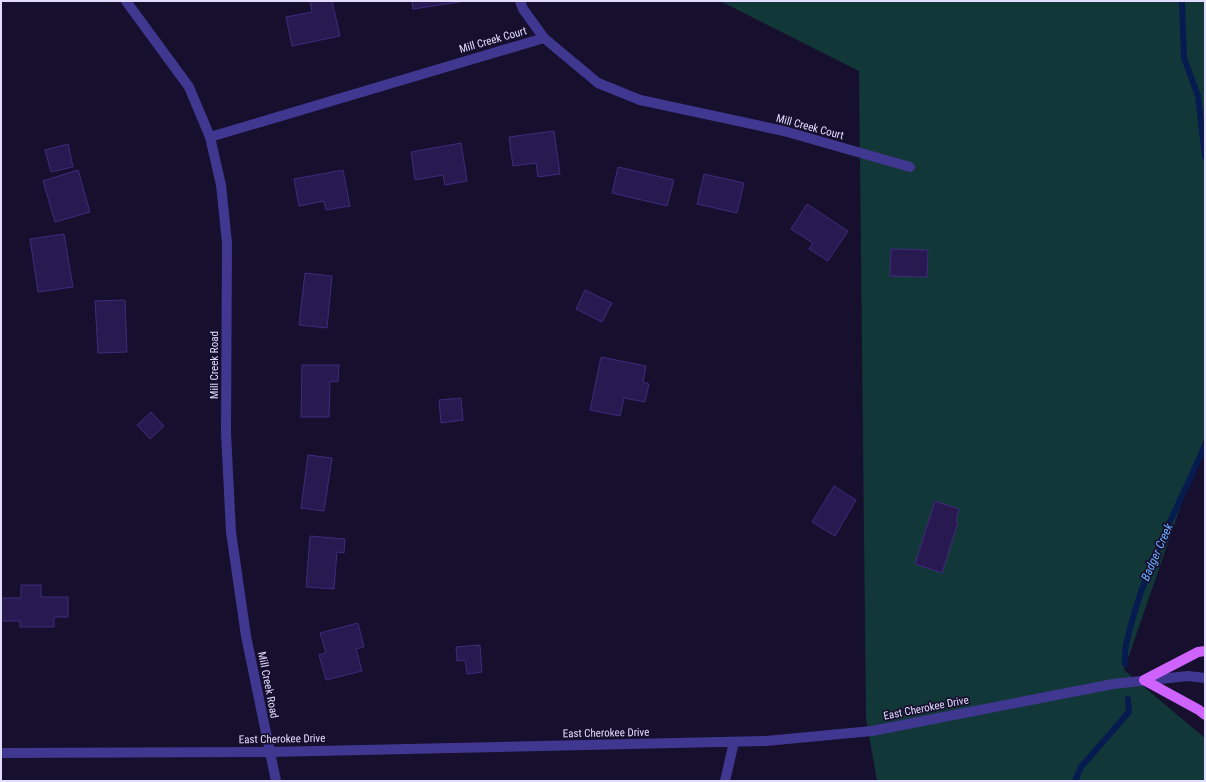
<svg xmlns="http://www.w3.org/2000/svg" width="1206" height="782" font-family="'Roboto Condensed',sans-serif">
<rect width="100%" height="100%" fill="#160f2e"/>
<path fill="#123738" d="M 720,1 L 1205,1 L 1205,436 L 1124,670 L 1205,738 L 1205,781 L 877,781 L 866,718 L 859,71 Z"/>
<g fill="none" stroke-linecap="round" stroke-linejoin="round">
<path stroke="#061c50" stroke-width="6" d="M 1182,1 L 1184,58 L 1198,96 L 1205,157
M 1125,664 C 1124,650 1127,639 1131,625 C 1147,562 1180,504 1205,445
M 1075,781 L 1081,767 L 1129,712 L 1128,699"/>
</g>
<path fill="#281a50" stroke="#402a7e" d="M 310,1 L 332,1 L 340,36 L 292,46 L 286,17 L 312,12 Z
M 412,1 L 466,1 L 413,9 Z
M 554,131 L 560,174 L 538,177 L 536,163 L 513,166 L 509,137 Z
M 461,143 L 467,181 L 445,185 L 443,175 L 415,180 L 411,152 Z
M 68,144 L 73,167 L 51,172 L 45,150 Z
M 618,167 L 674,180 L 667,206 L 612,193 Z
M 78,170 L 90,212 L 55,222 L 43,181 Z
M 343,170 L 350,206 L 326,210 L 324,201 L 299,206 L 294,179 Z
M 704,174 L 744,183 L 737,213 L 697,204 Z
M 807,204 L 848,231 L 828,261 L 809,249 L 813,243 L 791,229 Z
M 64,234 L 73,287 L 38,292 L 30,239 Z
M 891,249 L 928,250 L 927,277 L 890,276 Z
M 305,273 L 332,276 L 327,328 L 299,325 Z
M 585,290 L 612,303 L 602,322 L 576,309 Z
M 125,300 L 127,352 L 98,353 L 95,301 Z
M 601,357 L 646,366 L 643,382 L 649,384 L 645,402 L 624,398 L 620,416 L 590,410 Z
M 302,365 L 339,365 L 338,382 L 330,381 L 329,417 L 301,417 Z
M 461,398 L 463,420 L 441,423 L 439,400 Z
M 151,412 L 164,426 L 150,439 L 137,425 Z
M 308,455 L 332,458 L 324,511 L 301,508 Z
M 834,486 L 856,500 L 835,536 L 812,522 Z
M 935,501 L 959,509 L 956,521 L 958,522 L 942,573 L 915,564 Z
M 310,536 L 345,539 L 344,553 L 337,552 L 334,589 L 306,587 Z
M 21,585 L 41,585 L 41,597 L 68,597 L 68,617 L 54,617 L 54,627 L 20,627 L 20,621 L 1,621 L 1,598 L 21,598 Z
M 358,623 L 364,647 L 356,649 L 362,671 L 326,680 L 319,655 L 326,653 L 320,633 Z
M 480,645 L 482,672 L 467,674 L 465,660 L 457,661 L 456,647 Z"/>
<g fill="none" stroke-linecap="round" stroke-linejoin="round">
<path stroke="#403790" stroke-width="10" d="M 126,1 L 189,87 L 210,137 L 221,185 L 227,243 L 226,433 L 231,532 L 246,636 L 276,781
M 520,1 L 523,9 L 544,38
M 210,137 L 544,38 L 598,83 L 640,100 L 784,131 L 910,167
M 1,753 L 270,752 L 766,741 L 872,731 L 1113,684 L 1188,676 L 1205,678
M 725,781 L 734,742"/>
<path stroke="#cf63ff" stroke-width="10" d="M 1144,680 L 1199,710 L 1205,715
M 1144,680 L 1198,652 L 1205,651"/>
</g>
<g text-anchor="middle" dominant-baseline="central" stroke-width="3.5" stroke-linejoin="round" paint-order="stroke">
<g font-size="11" fill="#e2dcff" stroke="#160f2e">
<text transform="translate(493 40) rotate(-16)">Mill Creek Court</text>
<text transform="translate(810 127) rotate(15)">Mill Creek Court</text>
<text transform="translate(214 365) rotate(-90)">Mill Creek Road</text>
<text transform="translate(268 685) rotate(79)">Mill Creek Road</text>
<text transform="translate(926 708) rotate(-11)">East Cherokee Drive</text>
<text transform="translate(606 733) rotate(-1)">East Cherokee Drive</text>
<text transform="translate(282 739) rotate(-1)">East Cherokee Drive</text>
</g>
<g font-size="12" font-style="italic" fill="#6ab0ff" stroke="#160f2e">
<text transform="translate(1157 552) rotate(-66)">Badger Creek</text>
</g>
</g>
<rect width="1206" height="782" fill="none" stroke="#e2dcff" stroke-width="4"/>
</svg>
